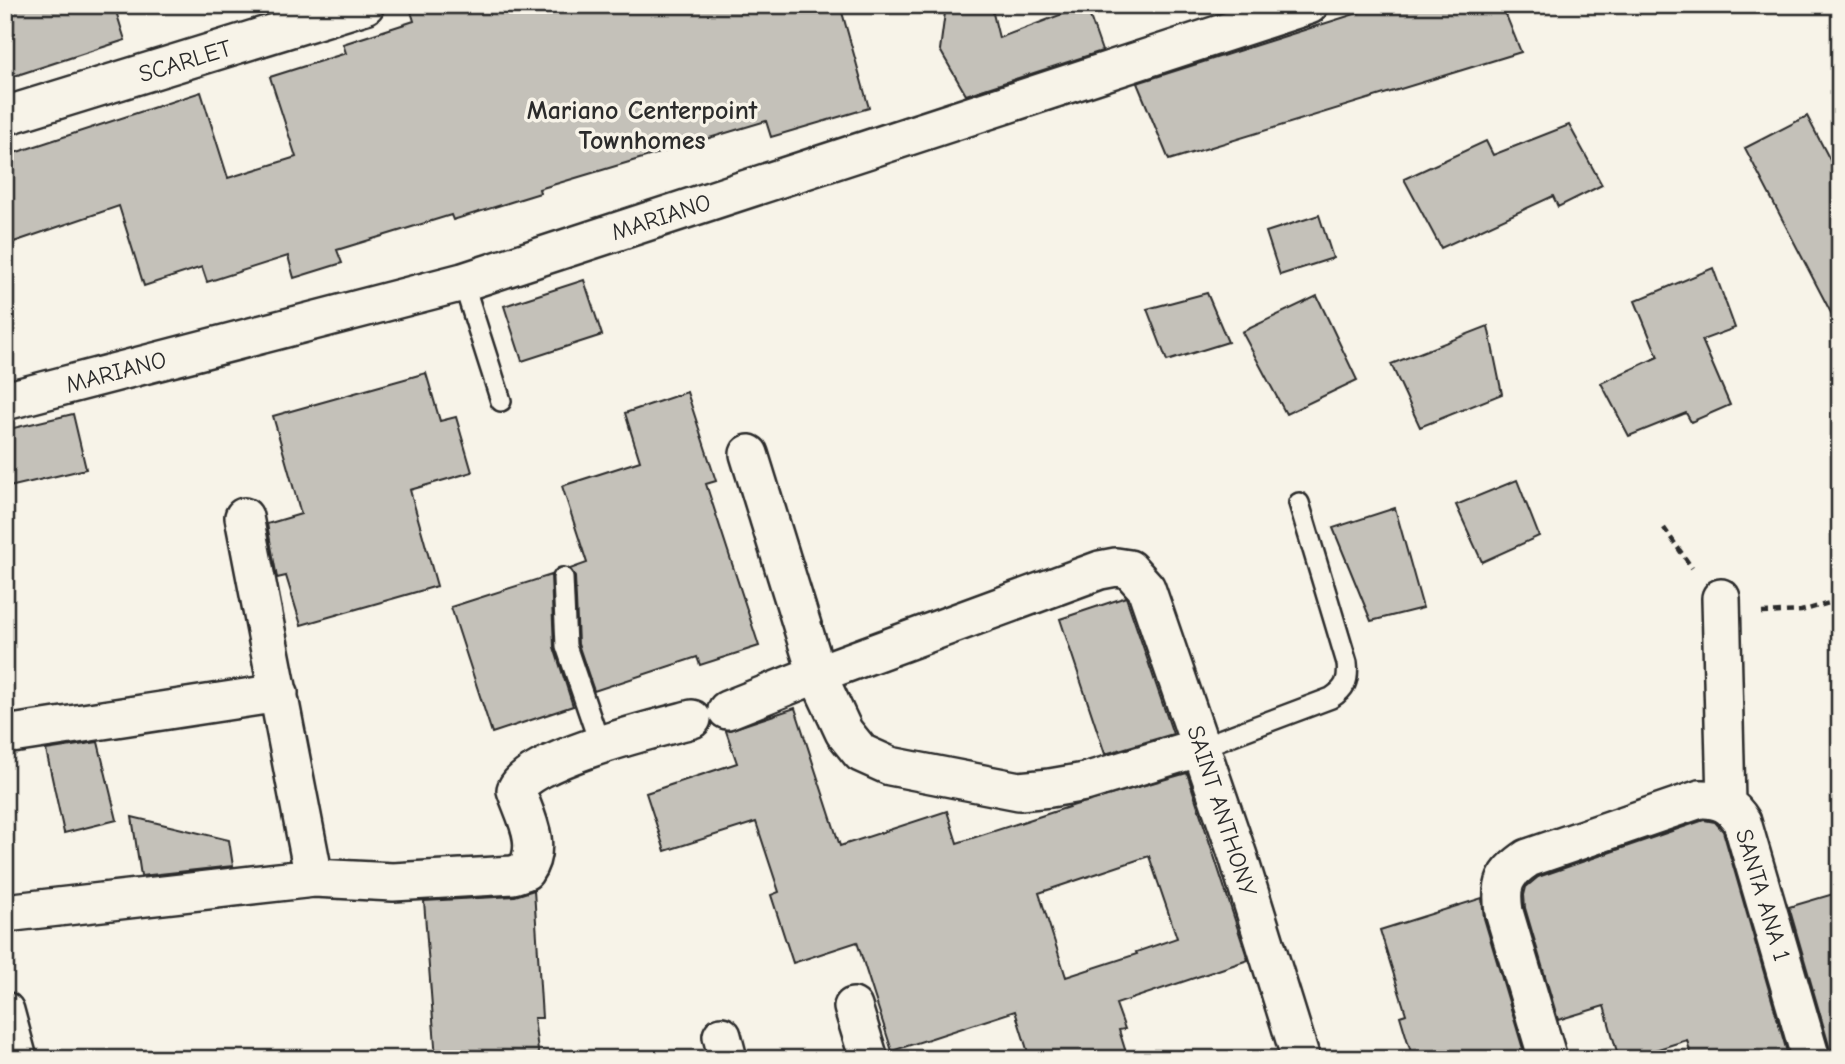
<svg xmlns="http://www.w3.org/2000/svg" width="1845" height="1064" font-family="'Comic Neue',sans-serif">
<rect width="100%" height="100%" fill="#f7f3e8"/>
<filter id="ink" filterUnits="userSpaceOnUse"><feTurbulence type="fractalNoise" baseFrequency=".0143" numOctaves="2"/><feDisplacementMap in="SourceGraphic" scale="14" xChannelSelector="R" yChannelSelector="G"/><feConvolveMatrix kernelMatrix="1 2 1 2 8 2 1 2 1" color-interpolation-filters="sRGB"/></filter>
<g filter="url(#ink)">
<path fill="#c4c1b9" stroke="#2b2b2b" stroke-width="2" fill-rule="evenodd" d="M 5,5 L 114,5 L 125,40 L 5,79 Z
M 409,5 L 840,5 L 869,108 L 771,137 L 766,121 L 539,189 L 540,193 L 453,220 L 451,215 L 337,250 L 342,263 L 294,278 L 288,256 L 207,282 L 202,267 L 144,286 L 119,206 L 5,245 L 5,156 L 201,92 L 228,178 L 296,157 L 270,77 L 346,53 L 343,44 L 414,21 Z
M 946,5 L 991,5 L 999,38 L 1086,5 L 1102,51 L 966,95 L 940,50 Z
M 1383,5 L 1502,5 L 1521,52 L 1169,160 L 1137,83 Z
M 1807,116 L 1840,179 L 1840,330 L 1745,148 Z
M 1569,125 L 1602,185 L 1558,207 L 1553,196 L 1441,248 L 1404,179 L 1486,141 L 1493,155 Z
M 1319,215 L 1333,258 L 1280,275 L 1266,232 Z
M 1713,268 L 1735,328 L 1702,340 L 1730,405 L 1691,422 L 1686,413 L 1629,436 L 1601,383 L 1658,357 L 1635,301 Z
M 584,280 L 602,335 L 522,361 L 504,306 Z
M 1207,293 L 1228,342 L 1167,361 L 1147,309 Z
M 1317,296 L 1357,380 L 1286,414 L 1242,332 Z
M 1488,326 L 1502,394 L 1420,427 L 1391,364 Z
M 426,373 L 440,421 L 456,417 L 472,472 L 410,490 L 437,586 L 301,625 L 286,576 L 277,578 L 267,524 L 301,514 L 273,416 Z
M 687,392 L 716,481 L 706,484 L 759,646 L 700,665 L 697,657 L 594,691 L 578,644 L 575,577 L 570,569 L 587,563 L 562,486 L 640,461 L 625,413 Z
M 73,414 L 86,469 L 5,488 L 5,430 Z
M 1517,480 L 1539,536 L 1482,562 L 1456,505 Z
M 1395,508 L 1423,608 L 1371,621 L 1333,528 Z
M 551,575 L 554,647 L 573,706 L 492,733 L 451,607 Z
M 1126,597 L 1173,734 L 1105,754 L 1060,619 Z
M 795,708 L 840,846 L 947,811 L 957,843 L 1075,805 L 1187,773 L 1248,960 L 1116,1004 L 1125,1029 L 1119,1030 L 1128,1059 L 1030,1059 L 1015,1011 L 892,1051 L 857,942 L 793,963 L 771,895 L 779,892 L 756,822 L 665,851 L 646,793 L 737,763 L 726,731 ZM 1149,856 L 1177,938 L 1136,952 L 1137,954 L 1066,977 L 1039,893 Z
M 98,742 L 117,820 L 64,833 L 46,750 Z
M 132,817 L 229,840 L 233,866 L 141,876 Z
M 1704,820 L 1715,822 L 1723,831 L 1789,1059 L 1692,1059 L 1687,1040 L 1626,1059 L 1619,1059 L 1604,1006 L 1558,1020 L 1525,908 L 1524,895 L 1526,887 L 1538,877 Z
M 534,890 L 542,1018 L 534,1018 L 539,1059 L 436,1059 L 424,901 L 515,896 Z
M 1840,892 L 1840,1047 L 1830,1049 L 1789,907 Z
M 1482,898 L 1484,918 L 1526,1059 L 1413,1059 L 1400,1016 L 1406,1014 L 1380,930 Z"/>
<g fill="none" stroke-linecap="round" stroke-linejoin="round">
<defs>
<path id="service" d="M 463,282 L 501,401
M 563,578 L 566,646 L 600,745
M 1201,747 L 1331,698 C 1345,689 1349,681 1347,663 L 1299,503"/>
<path id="minor" d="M 5,116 L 365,5
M 5,401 L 463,282 L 1309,5
M 749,454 L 817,674 L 844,732 L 861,753 L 890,766 L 1019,791 L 1050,788 L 1085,782 L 1201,747
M 244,517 L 314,878
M 1721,598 L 1726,803
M 727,710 L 817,674 L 1100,570 L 1116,567 L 1129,569 L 1146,588 L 1238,856 L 1301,1059
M 5,735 L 279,693
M 5,913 L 314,878 L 393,882 L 513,875 L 525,871 C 543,845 525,816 516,790 C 529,759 658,728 692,719
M 853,1007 L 869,1059
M 5,1011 L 18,1059
M 722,1036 L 728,1059
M 1548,1059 L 1504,912 C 1500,884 1504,874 1528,858 L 1700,799 C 1720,798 1732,805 1742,822 L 1811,1059"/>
</defs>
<use href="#service" stroke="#2b2b2b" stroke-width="24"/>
<use href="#minor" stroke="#2b2b2b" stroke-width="42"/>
<path stroke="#2b2b2b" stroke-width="4.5" stroke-dasharray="7 5" stroke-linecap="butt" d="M 1664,528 L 1692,568
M 1762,613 L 1801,611 L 1840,600"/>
<use href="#service" stroke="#f7f3e8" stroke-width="19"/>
<use href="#minor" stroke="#f7f3e8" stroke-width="37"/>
</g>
</g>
<g text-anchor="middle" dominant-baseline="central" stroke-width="7" stroke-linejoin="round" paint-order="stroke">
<g font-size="24" fill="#2b2b2b" stroke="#f7f3e8">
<text transform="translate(185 61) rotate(-17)">SCARLET</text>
<text transform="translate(661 217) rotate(-18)">MARIANO</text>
<text transform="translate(116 372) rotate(-15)">MARIANO</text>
<text transform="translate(1222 811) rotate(72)">SAINT ANTHONY</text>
<text transform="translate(1763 895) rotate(73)">SANTA ANA 1</text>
</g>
<g font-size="26" font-weight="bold" fill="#2b2b2b" stroke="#f7f3e8">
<text x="642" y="111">Mariano Centerpoint<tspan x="642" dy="30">Townhomes</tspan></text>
</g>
</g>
<rect width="1845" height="1064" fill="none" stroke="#f7f3e8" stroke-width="28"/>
<rect x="14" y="14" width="1817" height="1036" fill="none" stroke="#2b2b2b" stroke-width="2.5" filter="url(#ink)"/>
</svg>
